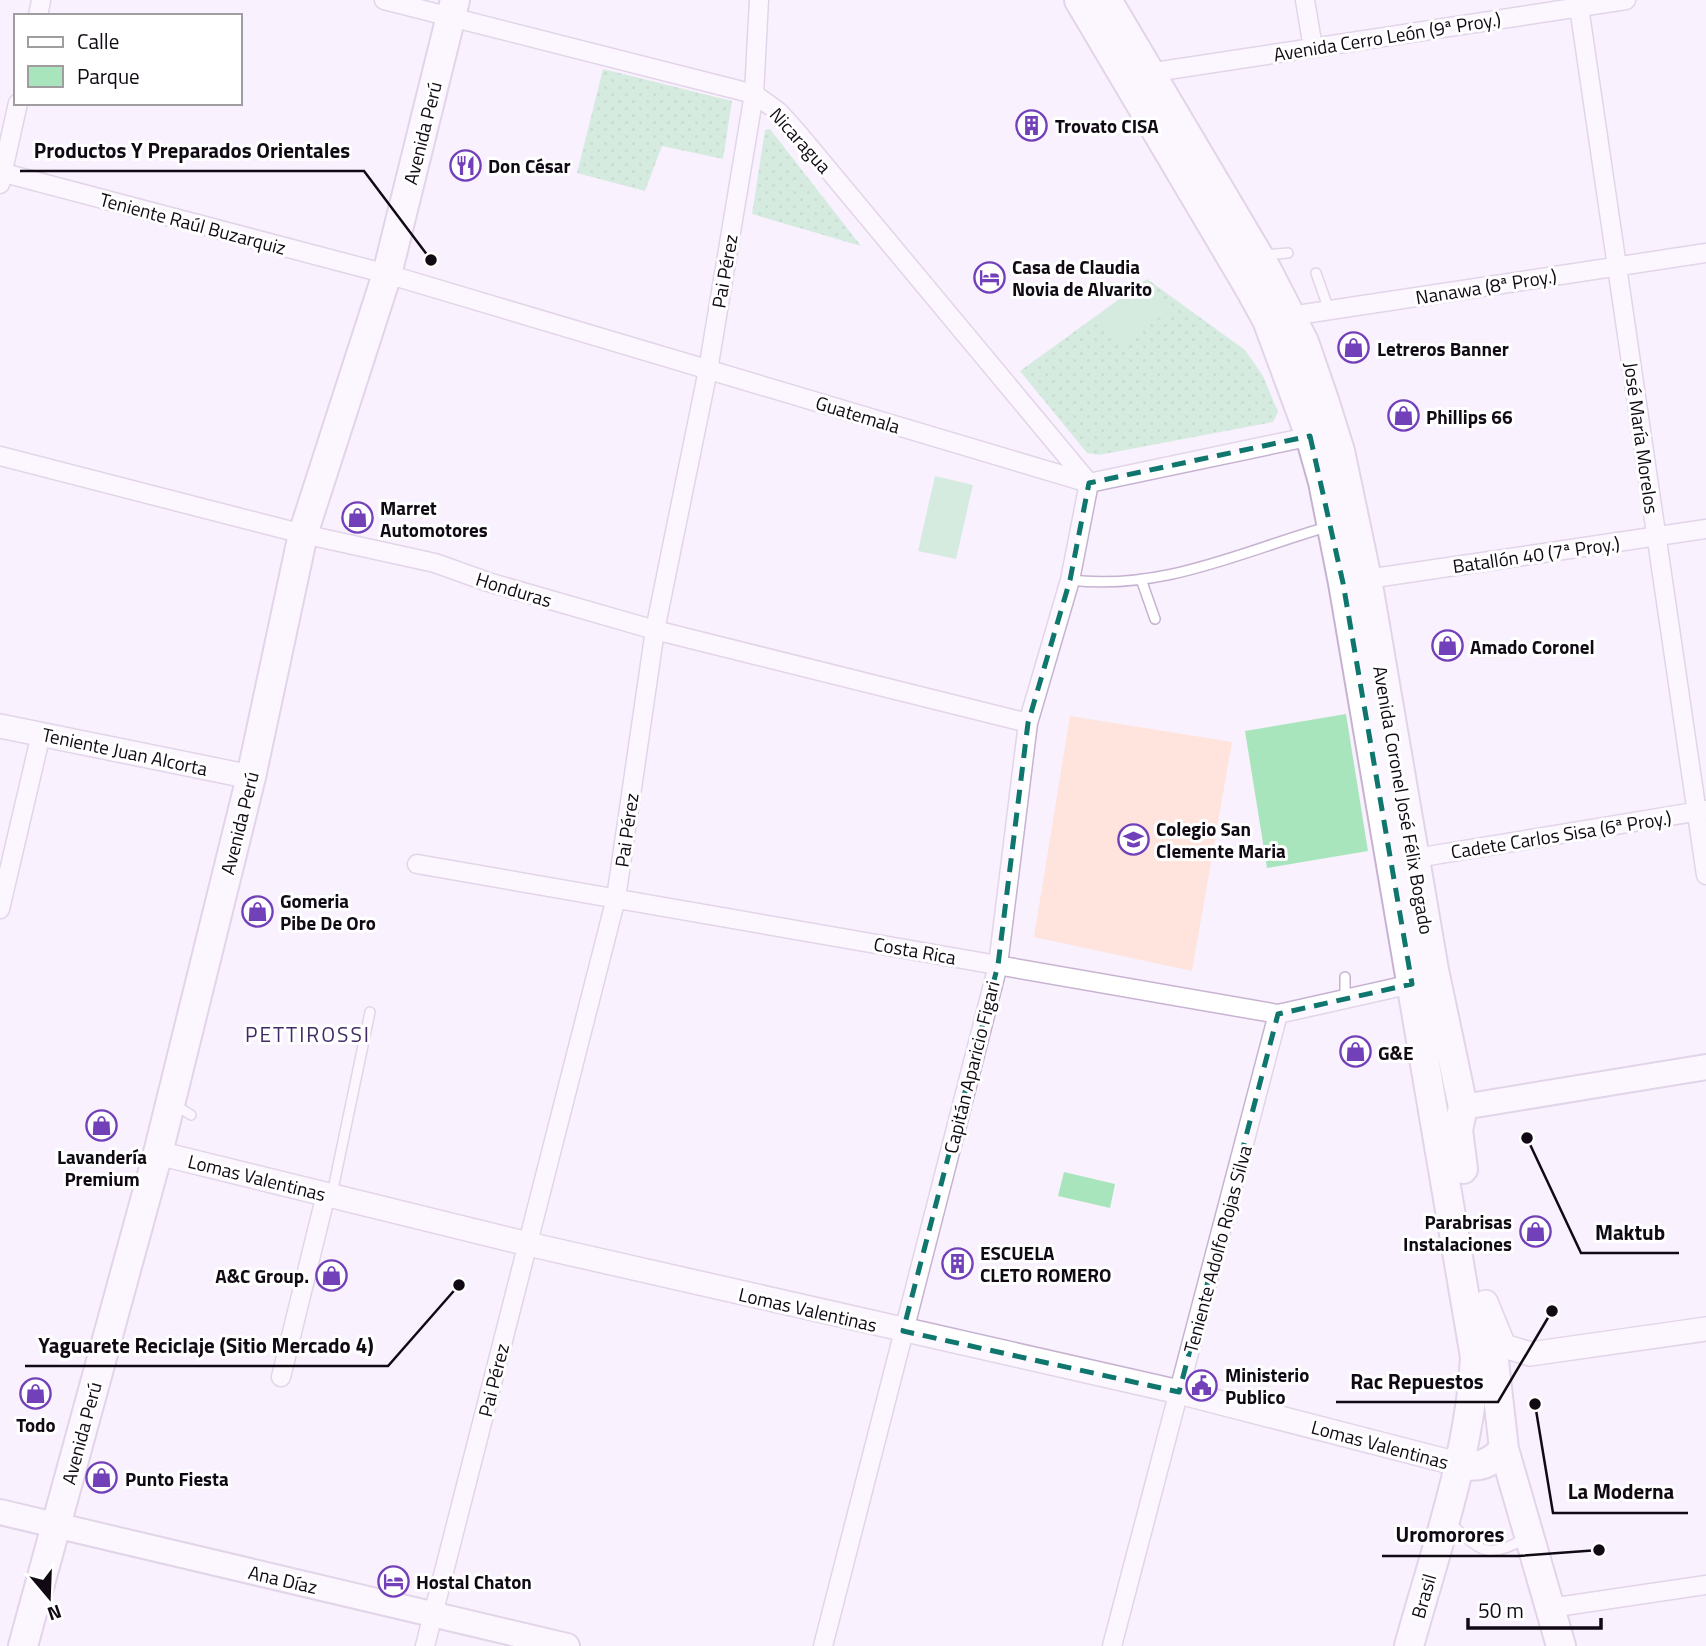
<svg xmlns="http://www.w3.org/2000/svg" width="1706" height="1646" font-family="'Titillium Web',sans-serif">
<defs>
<pattern id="green-dots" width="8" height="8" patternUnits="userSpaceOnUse" patternTransform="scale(1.75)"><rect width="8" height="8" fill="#a9e5bc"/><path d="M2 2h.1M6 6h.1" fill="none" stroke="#90c3a1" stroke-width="1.8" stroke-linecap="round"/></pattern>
</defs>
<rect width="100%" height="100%" fill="#f9f1fe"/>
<path fill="#fee4dc" d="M 1070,716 L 1232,742 L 1192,971 L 1034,937 Z"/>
<path fill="url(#green-dots)" d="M 603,69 L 732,101 L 723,159 L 662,146 L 645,191 L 577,173 Z
M 770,129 L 861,246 L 752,214 L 765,130 Z
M 1147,279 L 1245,350 L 1263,376 L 1278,412 L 1273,422 L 1099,455 L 1087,453 L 1020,371 Z"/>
<path fill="#a9e5bc" d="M 1146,280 L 1169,310 L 1120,347 L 1097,318 Z
M 935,476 L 973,485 L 956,559 L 918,551 Z
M 1346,714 L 1368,851 L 1267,868 L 1245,731 Z
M 1064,1172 L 1115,1184 L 1110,1208 L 1058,1196 Z"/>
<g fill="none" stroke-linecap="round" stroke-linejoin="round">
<defs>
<path id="service" d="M 1263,255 L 1288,253
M 1316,273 L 1329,310
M 1141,579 L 1155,619
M 1070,580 C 1163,591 1240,552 1327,527
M 1345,977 L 1345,997
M 175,1105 L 191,1115
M 332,1194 L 370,1012
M 1449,1522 C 1479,1549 1486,1562 1525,1538"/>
<path id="minor" d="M 384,0 L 754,94 L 779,112 L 797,132 L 1089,483
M 1305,0 L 1313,48
M 1578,0 L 1706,875
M 38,16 L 41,0
M 1148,73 L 1626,0
M 0,172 L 387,274 L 1089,483 L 1317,435
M 0,184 L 18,103
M 1284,317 L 1706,253
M 0,456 L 303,534 L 435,563 L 488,582 L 655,630 L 1028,723
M 1367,579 L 1706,529
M 1416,858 L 1706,810
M 417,864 L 1278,1014 L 1412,984
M 0,909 L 41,734
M 281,1377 L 326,1194
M 1550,1608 L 1706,1585
M 425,1646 L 616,898 L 655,630 L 708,370 L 754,94 L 759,0
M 823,1646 L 998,965 L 1028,723 L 1070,580 L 1089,483
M 1112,1646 L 1278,1014"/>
<path id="tertiary" d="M 0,726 L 251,777
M 158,1153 L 528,1244 L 1179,1392 L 1458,1464
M 1486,1302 L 1504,1346 L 1530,1354 L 1706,1329"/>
<path id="secondary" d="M 1463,1107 L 1706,1067
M 0,1512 L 567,1646"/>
<path id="primary" d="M 1079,0 L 1250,289 L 1267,320 L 1310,436 L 1323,482 L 1343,583 L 1475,1357 C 1470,1455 1435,1552 1409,1646
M 1107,0 L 1267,270 L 1304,342 L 1324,400 L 1340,451 L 1367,579 L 1434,970 L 1463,1107 L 1458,1130 L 1463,1169
M 1490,1326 L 1504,1449 L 1561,1646
M 1458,1464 C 1478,1469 1490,1464 1504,1449
M 23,1646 L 158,1153 L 251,777 L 303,534 L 387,274 L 455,0"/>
</defs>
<use href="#service" stroke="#c7b3d1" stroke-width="12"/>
<use href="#minor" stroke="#c7b3d1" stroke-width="21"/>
<use href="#tertiary" stroke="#c7b3d1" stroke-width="26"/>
<use href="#secondary" stroke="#c7b3d1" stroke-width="28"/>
<use href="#primary" stroke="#c7b3d1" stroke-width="32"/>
<use href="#service" stroke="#fff" stroke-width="9"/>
<use href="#minor" stroke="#fff" stroke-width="18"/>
<use href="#tertiary" stroke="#fff" stroke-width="23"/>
<use href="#secondary" stroke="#fff" stroke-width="24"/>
<use href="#primary" stroke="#fff" stroke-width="28"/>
</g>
<path d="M0 0H1706V1646H0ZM 1310,436 L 1343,583 L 1412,984 L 1278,1014 L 1179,1392 L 903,1331 L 998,965 L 1028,723 L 1070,580 L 1089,483 Z" fill="#f9f1fe" fill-opacity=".55" fill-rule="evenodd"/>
<path fill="none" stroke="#0f766e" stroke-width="5" stroke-dasharray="14 9" stroke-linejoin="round" d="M 1310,436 L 1343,583 L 1412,984 L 1278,1014 L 1179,1392 L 903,1331 L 998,965 L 1028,723 L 1070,580 L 1089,483 Z"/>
<defs>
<symbol id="building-ring" viewBox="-11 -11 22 22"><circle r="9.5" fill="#fff" stroke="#7241b9" stroke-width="1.5"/><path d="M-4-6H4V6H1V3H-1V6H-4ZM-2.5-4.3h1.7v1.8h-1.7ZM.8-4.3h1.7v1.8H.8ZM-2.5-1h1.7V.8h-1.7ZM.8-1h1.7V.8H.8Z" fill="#7241b9"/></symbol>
<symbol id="restaurant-ring" viewBox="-11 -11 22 22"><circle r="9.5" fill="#fff" stroke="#7241b9" stroke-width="1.5"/><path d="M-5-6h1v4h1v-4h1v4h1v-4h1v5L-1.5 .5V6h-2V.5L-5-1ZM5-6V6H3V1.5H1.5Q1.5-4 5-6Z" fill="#7241b9"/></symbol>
<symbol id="hotel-ring" viewBox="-11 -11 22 22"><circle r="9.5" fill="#fff" stroke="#7241b9" stroke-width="1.5"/><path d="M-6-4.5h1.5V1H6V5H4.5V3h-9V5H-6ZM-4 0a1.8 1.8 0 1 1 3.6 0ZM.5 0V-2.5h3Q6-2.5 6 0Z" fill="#7241b9"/></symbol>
<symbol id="shop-ring" viewBox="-11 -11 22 22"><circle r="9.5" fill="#fff" stroke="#7241b9" stroke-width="1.5"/><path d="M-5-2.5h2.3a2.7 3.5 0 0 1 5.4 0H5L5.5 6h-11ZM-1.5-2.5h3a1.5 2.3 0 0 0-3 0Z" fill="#7241b9"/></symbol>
<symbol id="school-ring" viewBox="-11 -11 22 22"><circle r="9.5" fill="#fff" stroke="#7241b9" stroke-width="1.5"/><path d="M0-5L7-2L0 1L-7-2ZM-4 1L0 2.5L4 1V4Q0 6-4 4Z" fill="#7241b9"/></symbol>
<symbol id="civic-ring" viewBox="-11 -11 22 22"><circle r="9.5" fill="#fff" stroke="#7241b9" stroke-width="1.5"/><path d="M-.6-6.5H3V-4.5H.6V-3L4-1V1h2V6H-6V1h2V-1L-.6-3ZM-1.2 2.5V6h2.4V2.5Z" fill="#7241b9"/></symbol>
</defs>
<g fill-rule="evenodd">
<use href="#building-ring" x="1014" y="108" width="35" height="35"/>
<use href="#restaurant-ring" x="448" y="148" width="35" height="35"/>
<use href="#hotel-ring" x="972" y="260" width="35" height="35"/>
<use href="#shop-ring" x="1336" y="330" width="35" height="35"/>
<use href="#shop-ring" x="1386" y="398" width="35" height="35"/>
<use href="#shop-ring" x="340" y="500" width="35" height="35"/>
<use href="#shop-ring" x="1430" y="628" width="35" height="35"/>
<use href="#school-ring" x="1116" y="822" width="35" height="35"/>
<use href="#shop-ring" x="240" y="894" width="35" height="35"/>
<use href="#shop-ring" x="1338" y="1034" width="35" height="35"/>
<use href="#shop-ring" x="84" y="1108" width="35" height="35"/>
<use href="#shop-ring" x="1518" y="1214" width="35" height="35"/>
<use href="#building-ring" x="940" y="1246" width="35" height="35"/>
<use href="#shop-ring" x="314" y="1258" width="35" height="35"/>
<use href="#civic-ring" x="1184" y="1368" width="35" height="35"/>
<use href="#shop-ring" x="18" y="1376" width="35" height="35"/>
<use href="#shop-ring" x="84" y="1460" width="35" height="35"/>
<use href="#hotel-ring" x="376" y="1564" width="35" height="35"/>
</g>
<g text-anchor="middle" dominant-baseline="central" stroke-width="6" stroke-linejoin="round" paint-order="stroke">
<g font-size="19" fill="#110a14" stroke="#fff">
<text transform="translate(1387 36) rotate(-9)">Avenida Cerro León (9ª Proy.)</text>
<text transform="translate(422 133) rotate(-76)">Avenida Perú</text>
<text transform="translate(801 140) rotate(48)">Nicaragua</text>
<text transform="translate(193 223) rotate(15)">Teniente Raúl Buzarquiz</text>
<text transform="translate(724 271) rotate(-80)">Pai Pérez</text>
<text transform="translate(1486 286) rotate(-9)">Nanawa (8ª Proy.)</text>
<text transform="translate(858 414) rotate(17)">Guatemala</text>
<text transform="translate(1642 438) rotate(82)">José María Morelos</text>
<text transform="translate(1536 554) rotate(-8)">Batallón 40 (7ª Proy.)</text>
<text transform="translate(514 589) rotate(17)">Honduras</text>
<text transform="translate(125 751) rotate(12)">Teniente Juan Alcorta</text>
<text transform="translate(1404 800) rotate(80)">Avenida Coronel José Félix Bogado</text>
<text transform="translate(239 823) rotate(-76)">Avenida Perú</text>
<text transform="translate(626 830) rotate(-82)">Pai Pérez</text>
<text transform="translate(1561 834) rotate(-9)">Cadete Carlos Sisa (6ª Proy.)</text>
<text transform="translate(915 950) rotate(10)">Costa Rica</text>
<text transform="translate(971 1067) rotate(-76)">Capitán Aparicio Figari</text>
<text transform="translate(257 1177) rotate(14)">Lomas Valentinas</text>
<text transform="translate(1217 1249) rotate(-75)">Teniente Adolfo Rojas Silva</text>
<text transform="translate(808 1309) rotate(13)">Lomas Valentinas</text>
<text transform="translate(493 1380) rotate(-76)">Pai Pérez</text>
<text transform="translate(81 1433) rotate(-75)">Avenida Perú</text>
<text transform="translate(1380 1444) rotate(15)">Lomas Valentinas</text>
<text transform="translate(283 1579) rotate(13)">Ana Díaz</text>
<text transform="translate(1423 1596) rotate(-74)">Brasil</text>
</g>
<g font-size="19" font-weight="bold" fill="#110a14" stroke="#fff" text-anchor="start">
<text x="1055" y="125">Trovato CISA</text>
<text x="488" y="165">Don César</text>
<text x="1012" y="266">Casa de Claudia<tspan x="1012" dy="22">Novia de Alvarito</tspan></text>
<text x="1377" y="348">Letreros Banner</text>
<text x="1426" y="416">Phillips 66</text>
<text x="380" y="507">Marret<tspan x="380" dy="22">Automotores</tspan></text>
<text x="1470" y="646">Amado Coronel</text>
<text x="1156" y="828">Colegio San<tspan x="1156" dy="22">Clemente Maria</tspan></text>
<text x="280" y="900">Gomeria<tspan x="280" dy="22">Pibe De Oro</tspan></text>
<text x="1378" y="1052">G&amp;E</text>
<text x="102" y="1156" text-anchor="middle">Lavandería<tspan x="102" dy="22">Premium</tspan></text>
<text x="1512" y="1221" text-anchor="end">Parabrisas<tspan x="1512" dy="22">Instalaciones</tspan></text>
<text x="980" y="1252">ESCUELA<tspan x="980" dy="22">CLETO ROMERO</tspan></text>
<text x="309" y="1275" text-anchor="end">A&amp;C Group.</text>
<text x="1225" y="1374">Ministerio<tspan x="1225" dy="22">Publico</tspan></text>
<text x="36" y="1424" text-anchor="middle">Todo</text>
<text x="125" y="1478">Punto Fiesta</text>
<text x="416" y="1581">Hostal Chaton</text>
</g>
<g font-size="21" letter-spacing="2" fill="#402a64" stroke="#fff">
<text x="308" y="1034">PETTIROSSI</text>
</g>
</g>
<path fill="none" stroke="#110a14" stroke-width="2.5" d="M431 260L364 171H20M1527 1138L1581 1253H1679M459 1285L388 1366H25M1552 1311L1498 1402H1336M1535 1404L1553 1513H1688M1599 1550L1518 1556H1382"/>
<g fill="#110a14" stroke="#fff" stroke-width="2.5">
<circle cx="431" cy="260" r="7"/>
<circle cx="1527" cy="1138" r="7"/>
<circle cx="459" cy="1285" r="7"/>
<circle cx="1552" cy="1311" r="7"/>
<circle cx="1535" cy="1404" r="7"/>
<circle cx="1599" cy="1550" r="7"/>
</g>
<g font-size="21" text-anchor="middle" font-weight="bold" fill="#110a14" stroke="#fff" stroke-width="6" stroke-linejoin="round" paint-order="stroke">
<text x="192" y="158">Productos Y Preparados Orientales</text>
<text x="1630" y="1240">Maktub</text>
<text x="206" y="1353">Yaguarete Reciclaje (Sitio Mercado 4)</text>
<text x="1417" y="1389">Rac Repuestos</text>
<text x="1621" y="1499">La Moderna</text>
<text x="1450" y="1542">Uromorores</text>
</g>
<rect x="14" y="14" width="228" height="91" fill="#ffffff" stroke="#a09da1" stroke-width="2"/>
<rect x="28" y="37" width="35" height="10" fill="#ffffff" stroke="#a09da1" stroke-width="2"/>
<text x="77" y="49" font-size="21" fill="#110a14">Calle</text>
<rect x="28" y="66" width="35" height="21" fill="#a9e5bc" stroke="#a09da1" stroke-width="2"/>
<text x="77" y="84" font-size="21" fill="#110a14">Parque</text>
<g transform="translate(49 1597) rotate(161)" stroke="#ffffff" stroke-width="5" paint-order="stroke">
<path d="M0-5L12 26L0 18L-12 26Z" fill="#110a14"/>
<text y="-10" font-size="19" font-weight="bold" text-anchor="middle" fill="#110a14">N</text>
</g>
<path d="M1468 1618v10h133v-10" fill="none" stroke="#110a14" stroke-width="3.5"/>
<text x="1478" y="1618" font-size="21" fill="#110a14" stroke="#ffffff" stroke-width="5" paint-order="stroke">50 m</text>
</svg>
